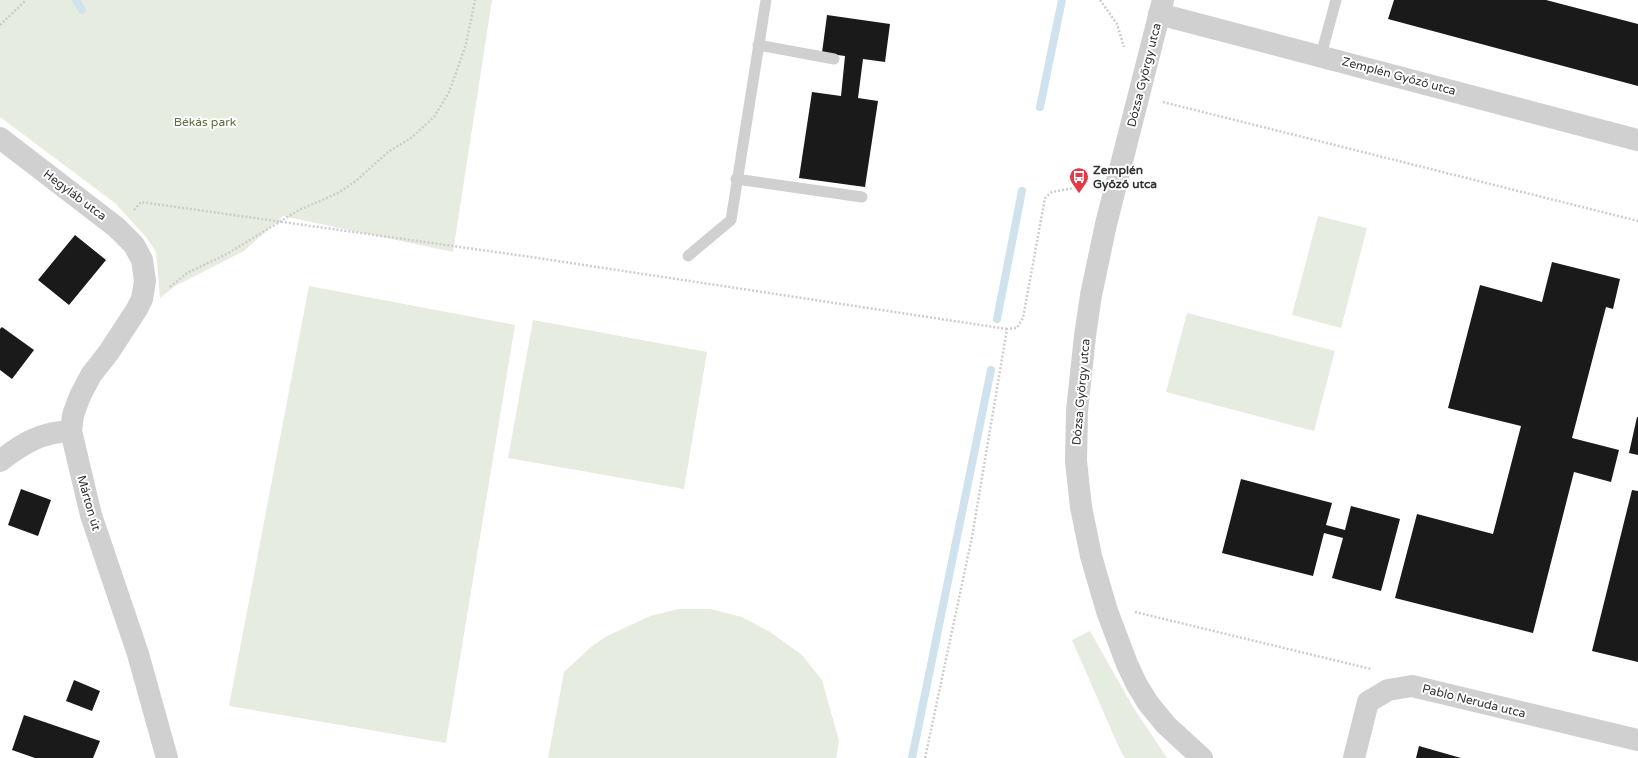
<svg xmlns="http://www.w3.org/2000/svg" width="1638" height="758" font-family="'Varela Round',sans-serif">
<rect width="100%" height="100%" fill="#fff"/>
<path fill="#e6ecdf" d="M 0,0 L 492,0 L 453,252 L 283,216 L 244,251 L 175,286 L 160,298 L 156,252 L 146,237 L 115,203 L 0,117 Z
M 1318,216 L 1367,228 L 1341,328 L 1292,315 Z
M 309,286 L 515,325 L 446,743 L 229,706 Z
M 1187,313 L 1335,351 L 1314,431 L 1166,392 Z
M 533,320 L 707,352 L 684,489 L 508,458 Z
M 679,609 L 711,609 L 742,617 L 770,632 L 802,655 L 822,680 L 839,741 L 836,758 L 548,758 L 564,672 L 591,647 L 607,636 L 650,616 Z
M 1090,631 L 1133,707 L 1167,758 L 1125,758 L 1121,752 L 1072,640 Z"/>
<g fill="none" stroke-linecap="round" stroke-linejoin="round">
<path stroke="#cfe2ee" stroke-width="8" d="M 76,0 L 82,10
M 1040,107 L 1062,0
M 997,319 L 1022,191
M 912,758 L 991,370"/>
</g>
<path fill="#1a1a1a" d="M 1394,0 L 1546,0 L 1638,24 L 1638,86 L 1388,19 Z
M 827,15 L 890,24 L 885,62 L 863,59 L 858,98 L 878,101 L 865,187 L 799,178 L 812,92 L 841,96 L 845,56 L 822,53 Z
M 75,235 L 106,260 L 69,305 L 38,280 Z
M 1552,262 L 1620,279 L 1613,309 L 1606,307 L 1572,438 L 1619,450 L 1611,482 L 1574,472 L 1533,633 L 1395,598 L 1417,514 L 1493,534 L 1521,426 L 1448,408 L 1480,285 L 1542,302 Z
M 2,327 L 34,350 L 12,379 L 0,370 L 0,329 Z
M 1637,417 L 1638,417 L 1638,455 L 1629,453 Z
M 1241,479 L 1332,503 L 1326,525 L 1345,530 L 1351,506 L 1400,519 L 1381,591 L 1332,578 L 1343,538 L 1324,533 L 1313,576 L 1222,553 Z
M 21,489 L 51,500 L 38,536 L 8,525 Z
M 1632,490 L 1638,491 L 1638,662 L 1592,651 Z
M 74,680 L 100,691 L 92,711 L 66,701 Z
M 24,715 L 100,741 L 93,758 L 35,758 L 12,750 Z
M 1419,746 L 1461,758 L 1416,758 Z"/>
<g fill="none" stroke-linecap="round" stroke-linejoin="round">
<path stroke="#cdcdcd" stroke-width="2.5" stroke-dasharray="2 2" stroke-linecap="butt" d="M 1100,0 L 1117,24 L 1124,47
M 0,25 L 26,0
M 1163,102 L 1638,221
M 134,210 L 141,202 L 531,257 L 1007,329
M 170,287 L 187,273 L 227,254 L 299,210 L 338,193 L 356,181 L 388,152 L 411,138 L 434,117 L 449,92 L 457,70 L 466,44 L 475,0
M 1135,612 L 1371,669
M 925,758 L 972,537 L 1007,329 L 1017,328 L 1023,318 L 1045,198 L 1052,192 L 1080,187"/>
<path stroke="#d0d0d0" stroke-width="11" d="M 758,45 L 834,59
M 1321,55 L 1336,0
M 736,179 L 862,197
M 688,256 L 731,220 L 766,0"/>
<path stroke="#d0d0d0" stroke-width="22" d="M 1159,14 L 1638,140
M 0,138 L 116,227 L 134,245 L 142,260 L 145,281 L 142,299 L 137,309 L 109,352 L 91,375 L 80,396 L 73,415 L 71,431 L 91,515 L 138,654 L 167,758
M 0,461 C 23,443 42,432 71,431
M 1354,758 L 1368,702 L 1388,690 L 1412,686 L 1638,740"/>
<path stroke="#d0d0d0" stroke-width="22" d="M 1163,0 L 1106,224 L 1091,295 L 1085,336 L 1077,411 L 1076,461 L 1081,507 L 1091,556 L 1107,611 L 1127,664 L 1137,685 L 1148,703 L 1166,725 L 1202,758"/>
</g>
<defs>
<symbol id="bus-pin" viewBox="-11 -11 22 30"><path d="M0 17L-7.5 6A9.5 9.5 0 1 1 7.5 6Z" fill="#e63946" stroke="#fff"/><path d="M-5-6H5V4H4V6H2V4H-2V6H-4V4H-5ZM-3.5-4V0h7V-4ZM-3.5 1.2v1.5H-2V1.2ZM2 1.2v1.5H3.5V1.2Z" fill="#fff"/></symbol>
</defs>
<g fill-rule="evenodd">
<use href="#bus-pin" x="1068" y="166" width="22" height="30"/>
</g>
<g text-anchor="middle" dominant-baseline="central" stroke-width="4" stroke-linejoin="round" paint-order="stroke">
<g font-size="12" fill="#333" stroke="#fff">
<text transform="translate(1144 75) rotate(-76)">Dózsa György utca</text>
<text transform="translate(1399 76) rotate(15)">Zemplén Győző utca</text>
<text transform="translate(75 195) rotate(37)">Hegyláb utca</text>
<text transform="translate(1081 392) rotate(-85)">Dózsa György utca</text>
<text transform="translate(89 503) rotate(74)">Márton út</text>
<text transform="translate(1474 701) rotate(14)">Pablo Neruda utca</text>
</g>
<g font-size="12" fill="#56703f" stroke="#fff">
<text x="205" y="122">Békás park</text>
</g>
<g font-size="12" font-weight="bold" fill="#333" stroke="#fff" text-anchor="start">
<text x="1093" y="170">Zemplén<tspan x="1093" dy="14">Győző utca</tspan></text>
</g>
</g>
</svg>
